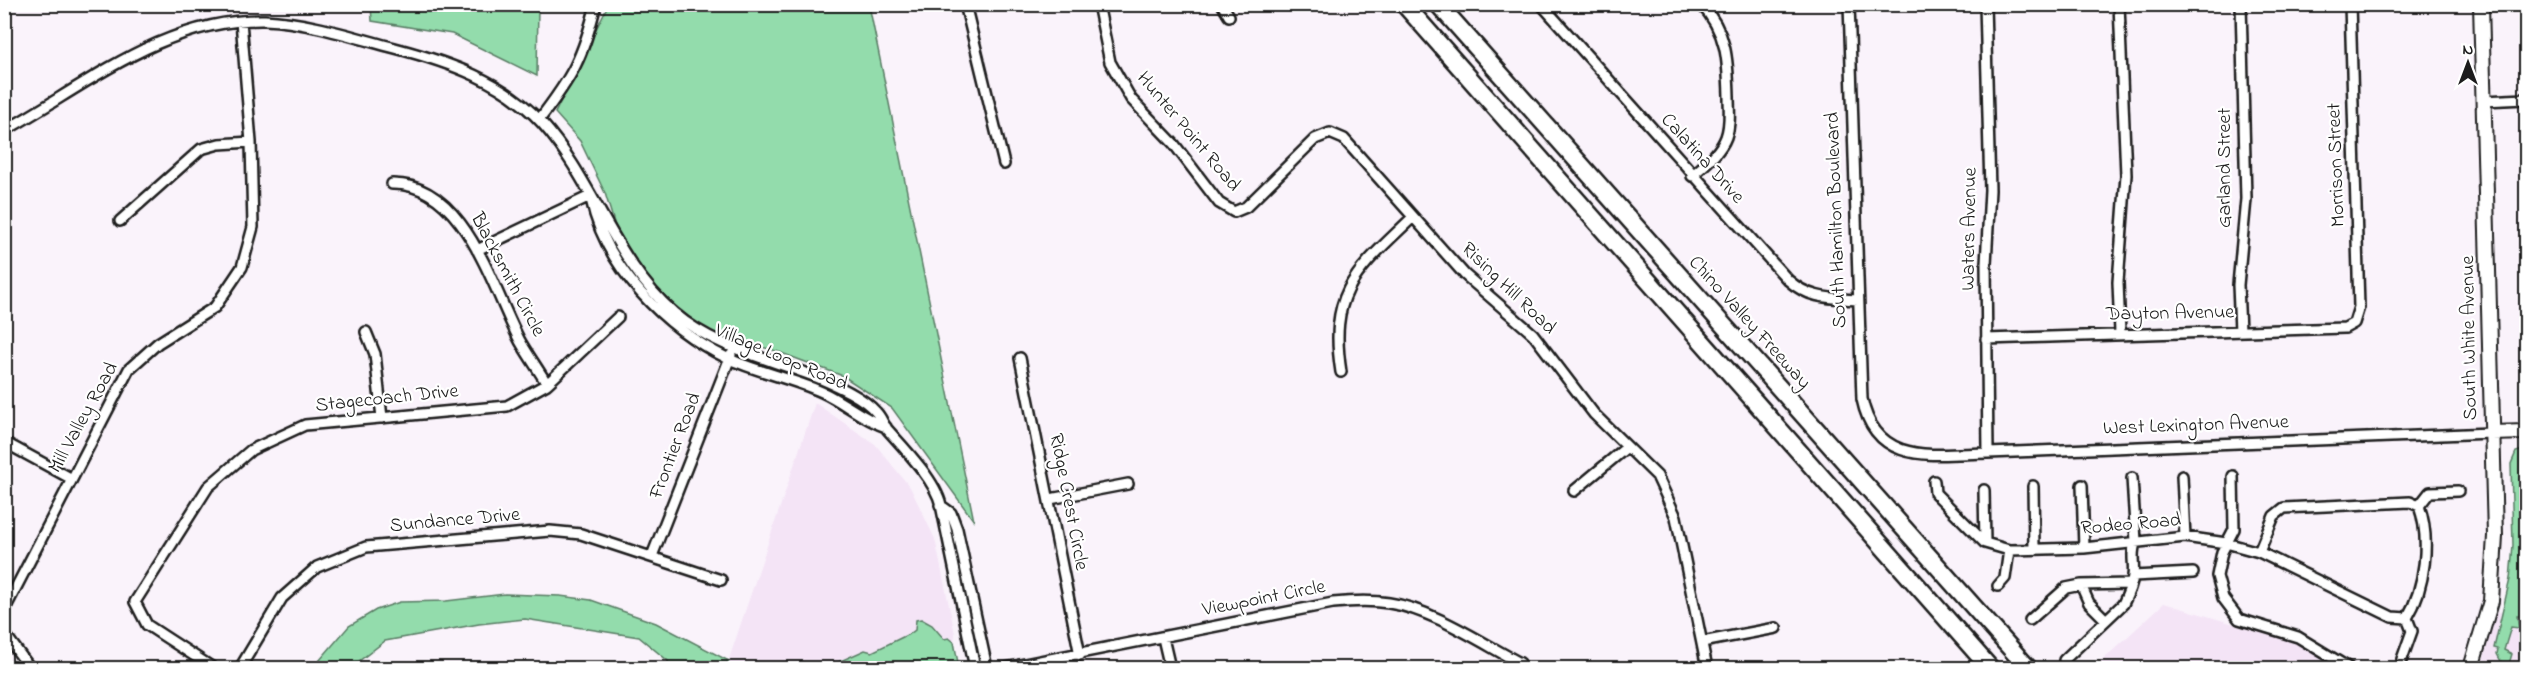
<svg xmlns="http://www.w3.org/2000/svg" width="2531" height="673" font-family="'Indie Flower',sans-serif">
<rect width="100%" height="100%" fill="#faf3fb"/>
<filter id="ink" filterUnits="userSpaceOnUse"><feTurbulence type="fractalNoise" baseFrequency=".0167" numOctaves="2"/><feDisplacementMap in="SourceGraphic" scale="12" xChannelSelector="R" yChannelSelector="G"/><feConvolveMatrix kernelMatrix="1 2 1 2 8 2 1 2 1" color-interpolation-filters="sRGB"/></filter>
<g filter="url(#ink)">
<path fill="#f4e4f6" d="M 815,403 L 875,444 L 910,487 L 935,539 L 955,634 L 954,642 L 949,638 L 944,639 L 932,625 L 921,619 L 916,620 L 915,630 L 911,633 L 872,652 L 865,650 L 825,668 L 726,668 Z
M 2164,603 L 2303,645 L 2339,668 L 2094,668 Z
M 2494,611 L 2526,617 L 2526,668 L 2482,668 Z"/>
<path fill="#93dcac" stroke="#587c64" stroke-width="1.5" d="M 371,5 L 538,5 L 537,76 L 452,34 L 372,21 Z
M 608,5 L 869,5 L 974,521 L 892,408 L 843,376 L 776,351 L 707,331 L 672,303 L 641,271 L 616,229 L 605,193 L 580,141 L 555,113 Z
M 2526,449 L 2526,616 L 2517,616 L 2519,628 L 2511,627 L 2504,650 L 2512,654 L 2509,664 L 2524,668 L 2502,663 L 2497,654 L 2498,649 L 2494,648 L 2510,579 L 2513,545 L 2511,464 L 2516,452 Z
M 505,594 L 560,596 L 591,600 L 656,623 L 729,661 L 726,668 L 669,668 L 668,661 L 639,637 L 525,619 L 479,624 L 385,641 L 350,668 L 313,668 L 349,626 L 376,610 L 400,602 L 446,601 Z
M 921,619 L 932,625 L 944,639 L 949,638 L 954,642 L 959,668 L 825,668 L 865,650 L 872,652 L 911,633 L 915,630 L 916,620 Z"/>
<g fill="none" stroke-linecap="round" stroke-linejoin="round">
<defs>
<path id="street" d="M 965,4 L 1004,164
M 1098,4 L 1110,62 L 1131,99 L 1174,144 L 1219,203 L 1234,212 L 1246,207 L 1315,139 L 1330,133 L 1344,139 L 1465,275 L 1533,334 L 1594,414 L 1657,476 L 1676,517 L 1707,668
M 1222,4 L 1229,16
M 1541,4 L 1788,280 C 1809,299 1830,298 1858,300
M 1849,4 L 1862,399 C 1876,467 1934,454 1988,453 L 2491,433
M 1985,4 L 1990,190 L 1986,264 L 1988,453
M 2119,4 L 2126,175 L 2118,282 L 2120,333
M 2483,101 L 2526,99
M 539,120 C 572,77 583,58 596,4
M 4,131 C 87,85 165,18 265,20 C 308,22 353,37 395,48 C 448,62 504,81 542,123 C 594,181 614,261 674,313 C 716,349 769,358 819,378 C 838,386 863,397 876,412 C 881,417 883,424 887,429 C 904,448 935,480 941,505 C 952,559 964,614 975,668
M 1692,176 C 1704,165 1720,153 1726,137 C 1731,124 1729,110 1729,96 C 1728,60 1727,32 1701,4
M 392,184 C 465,183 492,288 520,341 C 528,355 538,369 547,384
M 591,199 C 605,267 665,328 727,358 C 757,372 791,378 822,392 C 844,402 862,419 886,427
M 120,221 L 201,149 L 219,144 L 251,142
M 477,250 L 590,196
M 2240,331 L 2238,285 L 2246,199 L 2241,4
M 366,332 L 375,354 L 382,418
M 1986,339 L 2345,328 L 2354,323 L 2359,307 L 2350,4
M 1020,358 L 1080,655
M 1341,372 C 1328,290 1358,270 1413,217
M 4,442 L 72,479
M 2182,476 L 2185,537
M 2233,476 L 2234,529 L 2222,552 L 2217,576 L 2223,598 L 2239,619 L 2298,637 L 2349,668
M 1934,481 L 1935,493 L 1985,543 L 2009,550 L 2084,548 L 2185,537 L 2226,543 L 2259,552 L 2392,617 L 2407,618
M 2082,485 L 2084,548
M 2033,486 L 2034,548
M 1984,490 L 1985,543
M 1574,491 L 1627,447
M 1050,499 L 1128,484
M 940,505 L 951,513 L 957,529 L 987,668
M 2259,552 L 2274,516 L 2284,508 L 2410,502 L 2419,506 L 2430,492 L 2458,491
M 652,556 L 731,355
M 2133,576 L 2193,573
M 2081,585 L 2089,603 L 2106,620
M 1998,586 L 2005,578 L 2009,550
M 4,618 L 7,605 L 129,369 L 158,343 L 215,307 L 242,267 L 253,227 L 251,142 L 241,21
M 2030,620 L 2066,588 L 2081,585 L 2130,584
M 4,633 L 30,668
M 1163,638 L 1170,668
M 1702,642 L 1776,628
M 2402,659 L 2412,631 L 2407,618 C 2425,588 2431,539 2419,506
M 2064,660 L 2123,604 C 2127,596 2132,586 2133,576 C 2135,563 2130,554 2136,541 L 2132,478
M 213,668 L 147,625 L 135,602 L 208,487 L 251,450 L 305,425 L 507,406 L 547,384 L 618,317
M 240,668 L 282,598 L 317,567 L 366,547 L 550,531 L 581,534 L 721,580
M 1005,668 L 1333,603 C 1352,601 1370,600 1389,603 C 1432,609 1482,643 1520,663"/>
<path id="secondary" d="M 2491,433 L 2526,432
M 2471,668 L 2491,601 L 2495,536 L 2481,4"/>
<path id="highway" d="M 1404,4 L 1990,668
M 1438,4 L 2028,668"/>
</defs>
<use href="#street" stroke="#1c1c1c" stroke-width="14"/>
<use href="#secondary" stroke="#1c1c1c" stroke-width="18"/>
<use href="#highway" stroke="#1c1c1c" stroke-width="21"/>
<use href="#street" stroke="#fff" stroke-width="9"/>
<use href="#secondary" stroke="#fff" stroke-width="14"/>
<use href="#highway" stroke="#fff" stroke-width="16"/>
</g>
</g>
<g text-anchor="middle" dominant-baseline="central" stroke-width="4.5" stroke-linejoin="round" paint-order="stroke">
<g font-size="20" fill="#1c1c1c" stroke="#fff">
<text transform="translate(1188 132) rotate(50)">Hunter Point Road</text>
<text transform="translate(1702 159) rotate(48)">Calatina Drive</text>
<text transform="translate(2337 165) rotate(-92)">Morrison Street</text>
<text transform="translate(2225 168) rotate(-90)">Garland Street</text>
<text transform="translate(1837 220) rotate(-92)">South Hamilton Boulevard</text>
<text transform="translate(1970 229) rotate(-89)">Waters Avenue</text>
<text transform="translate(507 275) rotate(62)">Blacksmith Circle</text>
<text transform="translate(1508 289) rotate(44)">Rising Hill Road</text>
<text transform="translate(2170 314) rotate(-1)">Dayton Avenue</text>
<text transform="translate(1749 323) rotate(48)">Chino Valley Freeway</text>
<text transform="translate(2470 338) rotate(-91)">South White Avenue</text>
<text transform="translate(781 358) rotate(23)">Village Loop Road</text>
<text transform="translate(387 399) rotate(-6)">Stagecoach Drive</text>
<text transform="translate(84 418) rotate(-61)">Mill Valley Road</text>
<text transform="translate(2196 426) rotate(-2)">West Lexington Avenue</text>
<text transform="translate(676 446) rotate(-69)">Frontier Road</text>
<text transform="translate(1068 502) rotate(79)">Ridge Crest Circle</text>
<text transform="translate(455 521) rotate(-5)">Sundance Drive</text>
<text transform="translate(2131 525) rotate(-5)">Rodeo Road</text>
<text transform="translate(1264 599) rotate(-11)">Viewpoint Circle</text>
</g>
</g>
<rect width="2531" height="673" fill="none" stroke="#fff" stroke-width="24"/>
<rect x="12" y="12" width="2507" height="649" fill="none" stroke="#1c1c1c" stroke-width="2" filter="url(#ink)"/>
<g transform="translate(2468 63)" stroke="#ffffff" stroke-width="4.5" paint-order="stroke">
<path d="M0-4.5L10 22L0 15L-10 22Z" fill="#1c1c1c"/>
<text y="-9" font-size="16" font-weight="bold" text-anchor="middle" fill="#1c1c1c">N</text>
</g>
</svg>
